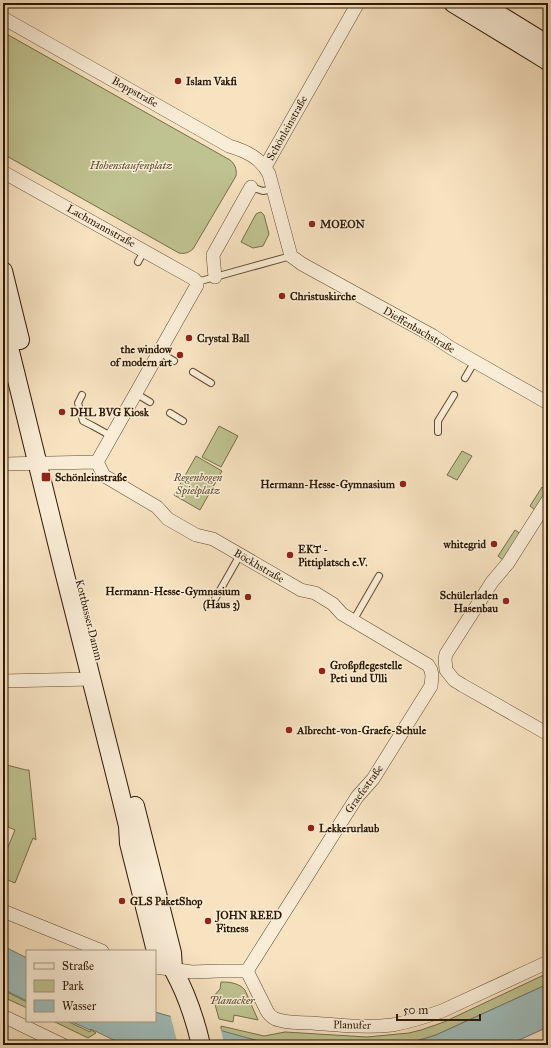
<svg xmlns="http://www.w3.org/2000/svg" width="551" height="1048" font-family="'IM FELL Great Primer',serif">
<rect width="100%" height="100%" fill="#f8e3c1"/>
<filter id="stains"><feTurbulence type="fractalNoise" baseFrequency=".005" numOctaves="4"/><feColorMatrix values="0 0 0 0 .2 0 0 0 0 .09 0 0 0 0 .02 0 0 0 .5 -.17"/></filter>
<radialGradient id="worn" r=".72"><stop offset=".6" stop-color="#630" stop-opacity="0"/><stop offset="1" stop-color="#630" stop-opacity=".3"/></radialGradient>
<path fill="#bfc391" stroke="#766e49" d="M 3,32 L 230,160 C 235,164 237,169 236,176 L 193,249 C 188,253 185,254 179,253 L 3,154 Z
M 261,212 L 264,215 L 269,234 L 263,246 L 253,248 L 241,242 L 256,214 L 258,213 Z
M 219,426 L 238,436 L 221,467 L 202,457 Z
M 462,451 L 472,456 L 457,480 L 447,475 Z
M 196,456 L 222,471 L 200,510 L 174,495 Z
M 542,487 L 548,492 L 535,511 L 535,510 L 530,506 Z
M 515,530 L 521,534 L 503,560 L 498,556 Z
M 3,764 L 26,770 L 29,770 L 36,840 L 33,838 L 15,883 L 3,878 L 3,859 L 15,830 L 8,827 L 7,798 L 3,797 Z
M 548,973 L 548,984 L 436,1035 L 410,1043 L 391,1045 L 280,1045 L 262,1042 L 221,1031 L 221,1026 L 264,1036 L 285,1032 L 367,1037 L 409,1033 L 421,1030 L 444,1022 Z
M 221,982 C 230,982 239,983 245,990 L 258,1020 L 234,1015 L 233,1022 L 219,1019 L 213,997 L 220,989 Z
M 3,990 L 27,1002 L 27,1008 L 3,997 Z
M 53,1021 L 67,1021 L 90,1032 L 91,1030 L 96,1033 L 88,1038 Z"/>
<path fill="#9fbdba" stroke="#717b70" d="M 3,946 L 27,958 L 27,1001 L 3,989 Z
M 548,984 L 548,1027 L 508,1045 L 391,1045 L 410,1043 L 436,1035 Z
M 155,1012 L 262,1042 L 280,1045 L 124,1045 L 91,1029 L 90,1030 L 70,1021 L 155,1021 Z"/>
<path fill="#f8e3c1" d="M 170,1014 L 221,1029 L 224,1045 L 178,1045 Z"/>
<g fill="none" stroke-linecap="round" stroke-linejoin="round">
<defs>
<path id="lane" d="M 251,187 L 263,191 L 273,189
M 138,262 L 144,251
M 197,282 L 291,256
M 159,352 L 174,361
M 193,372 L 211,383
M 465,378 L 475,361
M 135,393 L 150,402
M 82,395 L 78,403 L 83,421 L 91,425
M 170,413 L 183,421
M 93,426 L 111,436
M 438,432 L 438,421 L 454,395
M 215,599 L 240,555
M 353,621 L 379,576"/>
<path id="street" d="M 3,18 L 229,146 C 246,151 261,158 269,174 L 291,256 L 302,264 L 433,336 L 451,348 L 548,403
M 265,167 L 358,3
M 3,172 L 194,279 L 197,282 L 197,285 L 97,462
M 215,277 L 213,255 L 251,187
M 97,462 L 104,476 L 108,478 L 157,507 L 168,519 L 196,535 L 213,539 L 301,590 L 315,593 L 333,604 L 342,614 L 423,662 L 428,665 L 431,670 L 432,676 L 431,686 L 373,779 L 357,797 L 247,971
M 3,464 L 97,462
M 548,500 L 508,563 L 492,582 L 446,654 L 445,659 L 446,670 L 454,680 L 462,685 L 548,734
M 3,681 L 91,679
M 3,911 L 102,951
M 155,967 L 192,972 L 219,971 L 247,971
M 247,971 L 267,1011 C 270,1016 273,1019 279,1020 C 289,1023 301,1023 312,1023 C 339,1025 365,1028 392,1025 C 409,1022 425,1017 442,1011 L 548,962
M 3,1016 L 63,1045"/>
<path id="secondary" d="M 453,3 L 548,61
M 480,3 L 548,45
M 3,271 L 20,340
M 3,323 L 64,571 L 120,793 L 128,826 L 129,843 L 155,947 C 159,958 169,962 174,971 C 187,995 195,1019 201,1045
M 135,806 L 172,953 L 173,969"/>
</defs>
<use href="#lane" stroke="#604b31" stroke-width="8"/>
<use href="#street" stroke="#604b31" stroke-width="14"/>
<use href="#secondary" stroke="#2d1801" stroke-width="20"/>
<use href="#lane" stroke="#faedd7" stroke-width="6"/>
<use href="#street" stroke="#faedd7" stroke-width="13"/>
<use href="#secondary" stroke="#faedd7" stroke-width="18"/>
</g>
<g fill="#8f2418" stroke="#faedd7" stroke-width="1.5">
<circle cx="178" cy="81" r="4"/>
<circle cx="312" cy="224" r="4"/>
<circle cx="282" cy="296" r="4"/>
<circle cx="189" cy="338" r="4"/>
<circle cx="180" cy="355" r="4"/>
<circle cx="62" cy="412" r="4"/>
<rect x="41" y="472" width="10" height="10" rx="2"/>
<circle cx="403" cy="484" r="4"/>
<circle cx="494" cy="544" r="4"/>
<circle cx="290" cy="555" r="4"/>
<circle cx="248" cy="597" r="4"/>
<circle cx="506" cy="601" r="4"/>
<circle cx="322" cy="671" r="4"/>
<circle cx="289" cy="730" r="4"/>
<circle cx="311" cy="828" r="4"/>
<circle cx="122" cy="901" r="4"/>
<circle cx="208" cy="921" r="4"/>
</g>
<g text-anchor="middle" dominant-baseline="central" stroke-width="3" stroke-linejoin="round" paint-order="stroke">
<g font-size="11" font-weight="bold" fill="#2d1801" stroke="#faedd7" text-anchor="start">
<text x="186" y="81">Islam Vakfi</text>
<text x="320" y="224">MOEON</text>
<text x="290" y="296">Christuskirche</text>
<text x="197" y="338">Crystal Ball</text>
<text x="172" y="349" text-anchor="end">the window<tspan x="172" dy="13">of modern art</tspan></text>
<text x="70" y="412">DHL BVG Kiosk</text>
<text x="55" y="477">Schönleinstraße</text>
<text x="395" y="484" text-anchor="end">Hermann-Hesse-Gymnasium</text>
<text x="486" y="544" text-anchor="end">whitegrid</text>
<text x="298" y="549">EKT -<tspan x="298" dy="13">Pittiplatsch e.V.</tspan></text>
<text x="240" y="591" text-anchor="end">Hermann-Hesse-Gymnasium<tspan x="240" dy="13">(Haus 3)</tspan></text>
<text x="498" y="595" text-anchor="end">Schülerladen<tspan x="498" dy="13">Hasenbau</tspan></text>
<text x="330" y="665">Großpflegestelle<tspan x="330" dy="13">Peti und Ulli</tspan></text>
<text x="297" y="730">Albrecht-von-Graefe-Schule</text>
<text x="319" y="828">Lekkerurlaub</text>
<text x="130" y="901">GLS PaketShop</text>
<text x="216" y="915">JOHN REED<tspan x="216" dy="13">Fitness</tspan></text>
</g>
<g font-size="11" fill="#2d1801" stroke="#faedd7">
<text transform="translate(135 92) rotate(29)">Boppstraße</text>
<text transform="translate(287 128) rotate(-61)">Schönleinstraße</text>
<text transform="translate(101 226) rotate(29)">Lachmannstraße</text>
<text transform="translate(419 330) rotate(30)">Dieffenbachstraße</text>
<text transform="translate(259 566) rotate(30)">Böckhstraße</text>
<text transform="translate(89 620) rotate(76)">Kottbusser Damm</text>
<text transform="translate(364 789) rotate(-54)">Graefestraße</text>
<text transform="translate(352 1025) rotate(1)">Planufer</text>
</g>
<g font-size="11" font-style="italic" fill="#594b2c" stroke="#faedd7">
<text x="131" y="165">Hohenstaufenplatz</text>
<text x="198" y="477">Regenbogen<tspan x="198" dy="13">Spielplatz</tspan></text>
<text x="232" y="1000">Planacker</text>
</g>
</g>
<rect width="551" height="1048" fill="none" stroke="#f8e3c1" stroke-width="16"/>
<rect x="4" y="4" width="543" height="1040" fill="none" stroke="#2d1801" stroke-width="2"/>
<rect x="8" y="8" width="535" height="1032" fill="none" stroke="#2d1801"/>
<rect x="26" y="950" width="130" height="72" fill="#faedd7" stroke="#a89881"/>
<rect x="34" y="963" width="20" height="6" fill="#faedd7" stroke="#a89881"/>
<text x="62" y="970" font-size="12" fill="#2d1801">Straße</text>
<rect x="34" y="980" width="20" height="12" fill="#bfc391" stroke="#a89881"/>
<text x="62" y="990" font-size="12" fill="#2d1801">Park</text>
<rect x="34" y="1000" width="20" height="12" fill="#9fbdba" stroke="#a89881"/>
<text x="62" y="1010" font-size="12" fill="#2d1801">Wasser</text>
<path d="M397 1014v6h83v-6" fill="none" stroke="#2d1801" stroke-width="2"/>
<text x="403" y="1014" font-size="12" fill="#2d1801" stroke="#faedd7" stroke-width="3" paint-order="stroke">50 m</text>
<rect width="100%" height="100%" filter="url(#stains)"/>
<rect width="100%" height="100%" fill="url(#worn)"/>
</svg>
